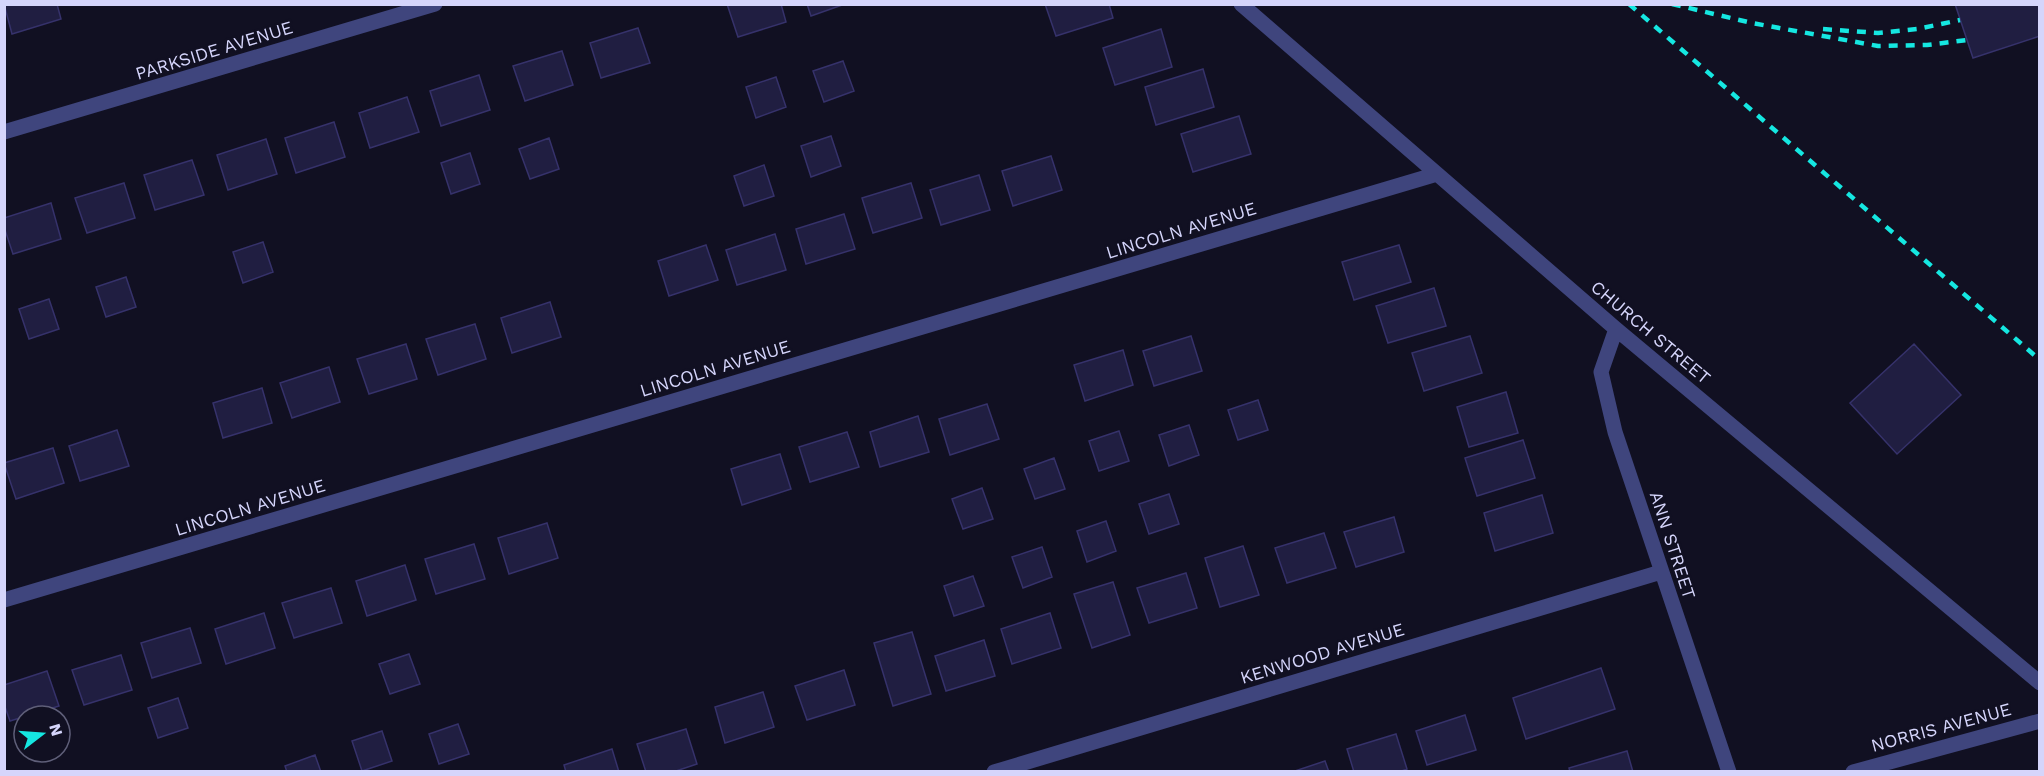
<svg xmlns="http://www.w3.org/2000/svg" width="2044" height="776" font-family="'Work Sans',sans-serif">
<rect width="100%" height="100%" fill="#111022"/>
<path fill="#201e41" stroke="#36326b" stroke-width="1.5" d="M 4,4 L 57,4 L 61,19 L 12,34 Z
M 727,4 L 781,4 L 786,22 L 738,37 Z
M 807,4 L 845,4 L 811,16 Z
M 1045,4 L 1109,4 L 1113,18 L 1056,36 Z
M 1955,4 L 2040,4 L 2040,36 L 1973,58 Z
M 638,28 L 650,63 L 601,78 L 590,43 Z
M 1161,29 L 1172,67 L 1115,85 L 1103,48 Z
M 562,51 L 573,85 L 525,101 L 513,66 Z
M 843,61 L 854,91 L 824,102 L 813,71 Z
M 1203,69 L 1214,107 L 1156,125 L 1145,87 Z
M 479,75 L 490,110 L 441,126 L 430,91 Z
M 776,77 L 786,107 L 756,118 L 746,87 Z
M 407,97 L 419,132 L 370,148 L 359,113 Z
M 1239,116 L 1251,154 L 1193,172 L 1181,134 Z
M 334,122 L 345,157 L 296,173 L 285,138 Z
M 831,136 L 841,166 L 811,177 L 801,146 Z
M 549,138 L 559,169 L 530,179 L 519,149 Z
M 266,139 L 277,174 L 228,190 L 217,155 Z
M 470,153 L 480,184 L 451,194 L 441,163 Z
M 1051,156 L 1062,190 L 1013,206 L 1002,171 Z
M 192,160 L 204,195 L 155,210 L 144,175 Z
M 764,165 L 774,196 L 744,206 L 734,176 Z
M 979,175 L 990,210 L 941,225 L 930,190 Z
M 124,183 L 135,218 L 87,233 L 75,198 Z
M 911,183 L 922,218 L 873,233 L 862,198 Z
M 51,203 L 61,239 L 13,254 L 4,227 L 4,218 Z
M 844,214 L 855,249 L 806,264 L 796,229 Z
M 775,234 L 786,270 L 737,285 L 726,250 Z
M 263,242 L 273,272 L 243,283 L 233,252 Z
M 706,245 L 718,280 L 669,296 L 658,261 Z
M 1399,245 L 1411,282 L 1354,300 L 1342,262 Z
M 126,277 L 136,307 L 106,317 L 96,287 Z
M 1434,288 L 1446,326 L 1388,343 L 1376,306 Z
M 49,299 L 59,329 L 29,339 L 19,309 Z
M 550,302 L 561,337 L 512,353 L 501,318 Z
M 475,324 L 486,359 L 438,375 L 426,339 Z
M 1191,336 L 1202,371 L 1154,386 L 1143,351 Z
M 1470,336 L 1482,373 L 1424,391 L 1412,353 Z
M 406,344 L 417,379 L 369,394 L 357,359 Z
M 1914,344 L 1961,395 L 1897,454 L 1850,403 Z
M 1123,350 L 1133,385 L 1085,401 L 1074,365 Z
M 329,367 L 340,402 L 292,418 L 280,383 Z
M 262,388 L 272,423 L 223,438 L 213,403 Z
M 1506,392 L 1518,433 L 1469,447 L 1457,407 Z
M 1258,400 L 1268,430 L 1238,440 L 1228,410 Z
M 987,404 L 999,439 L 950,455 L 939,419 Z
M 918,416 L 929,452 L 880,467 L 870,432 Z
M 1189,425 L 1199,455 L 1169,466 L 1159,435 Z
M 117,430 L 129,466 L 80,481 L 69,446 Z
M 1119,431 L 1129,461 L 1099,471 L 1089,441 Z
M 847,432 L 859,467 L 810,482 L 799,447 Z
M 1523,440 L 1535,478 L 1477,496 L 1465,458 Z
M 53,448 L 64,483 L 16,499 L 4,463 Z
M 780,454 L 791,489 L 742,505 L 731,469 Z
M 1054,458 L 1065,489 L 1035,499 L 1024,469 Z
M 982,488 L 993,519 L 963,529 L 952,499 Z
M 1169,494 L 1179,524 L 1149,534 L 1139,504 Z
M 1542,495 L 1553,533 L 1495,551 L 1484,513 Z
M 1394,517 L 1404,552 L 1356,567 L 1344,532 Z
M 1106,521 L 1116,551 L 1087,562 L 1077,531 Z
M 547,523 L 558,558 L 509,574 L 498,538 Z
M 1324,533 L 1336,568 L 1287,583 L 1275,548 Z
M 474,544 L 485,579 L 436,594 L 425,559 Z
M 1243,546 L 1259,595 L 1220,607 L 1205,558 Z
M 1042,547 L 1052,577 L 1023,588 L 1012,557 Z
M 405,565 L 416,600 L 367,616 L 356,581 Z
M 1186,573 L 1197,608 L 1149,623 L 1137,588 Z
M 973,576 L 984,606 L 954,616 L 944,586 Z
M 1113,582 L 1130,635 L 1092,648 L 1074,594 Z
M 331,588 L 342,623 L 294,638 L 282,603 Z
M 264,613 L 275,648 L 226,664 L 215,629 Z
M 1050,613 L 1061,648 L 1012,664 L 1001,629 Z
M 190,628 L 201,663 L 152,678 L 141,643 Z
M 912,632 L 931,694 L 893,706 L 874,643 Z
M 984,640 L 995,676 L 946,691 L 935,656 Z
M 409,654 L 420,684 L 390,694 L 379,664 Z
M 121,655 L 132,690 L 84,705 L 72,670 Z
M 1601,668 L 1615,709 L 1526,739 L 1513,698 Z
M 844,670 L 855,705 L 807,720 L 795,686 Z
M 47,671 L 59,706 L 10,721 L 4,704 L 4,685 Z
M 763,692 L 774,727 L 725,743 L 715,707 Z
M 178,698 L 188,728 L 158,738 L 148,708 Z
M 1465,715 L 1476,750 L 1427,765 L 1416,731 Z
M 458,724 L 469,754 L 439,764 L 429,734 Z
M 686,729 L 697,764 L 673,772 L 646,772 L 637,744 Z
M 382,731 L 392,761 L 362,771 L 352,741 Z
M 1396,734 L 1407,769 L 1399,772 L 1354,772 L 1347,749 Z
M 612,749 L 619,772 L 566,772 L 564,765 Z
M 1627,751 L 1633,772 L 1570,772 L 1569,768 Z
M 315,755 L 321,772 L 287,772 L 285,766 Z
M 1325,761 L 1329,772 L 1292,772 Z"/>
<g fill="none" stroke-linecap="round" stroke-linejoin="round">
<path stroke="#3f457d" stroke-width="15" d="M 1241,4 L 1616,329 L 2040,683
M 4,132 L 435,4
M 1616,329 L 1601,372 L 1615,432 L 1729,772
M 4,600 L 1437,174
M 994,772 L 1661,572
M 1853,772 L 2040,721"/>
<path stroke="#15e7e1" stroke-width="4.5" stroke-dasharray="9 8" stroke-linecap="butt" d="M 1629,4 L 2040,360
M 1672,4 L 1752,23 L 1878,46 L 1927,45 L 1967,40
M 1823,29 L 1878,33 L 1917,29 L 1960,20"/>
</g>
<g text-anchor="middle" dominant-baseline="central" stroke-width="5" stroke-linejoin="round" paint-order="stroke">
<g font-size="18" fill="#d5d5fb" stroke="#111022">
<text transform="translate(214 50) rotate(-17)">PARKSIDE AVENUE</text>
<text transform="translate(1181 230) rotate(-17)">LINCOLN AVENUE</text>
<text transform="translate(1651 332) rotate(40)">CHURCH STREET</text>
<text transform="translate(715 368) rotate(-17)">LINCOLN AVENUE</text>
<text transform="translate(250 507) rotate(-17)">LINCOLN AVENUE</text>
<text transform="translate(1673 545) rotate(72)">ANN STREET</text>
<text transform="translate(1322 653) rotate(-17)">KENWOOD AVENUE</text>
<text transform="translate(1941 727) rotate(-15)">NORRIS AVENUE</text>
</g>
</g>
<rect width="2044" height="776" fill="none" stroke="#d5d5fb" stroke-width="12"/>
<g transform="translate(42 734) rotate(73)"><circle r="28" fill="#111022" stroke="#5f5f79" stroke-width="1.5"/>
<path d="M0-4.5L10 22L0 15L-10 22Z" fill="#15e7e1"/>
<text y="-9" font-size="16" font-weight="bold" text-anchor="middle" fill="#d5d5fb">N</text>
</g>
</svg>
